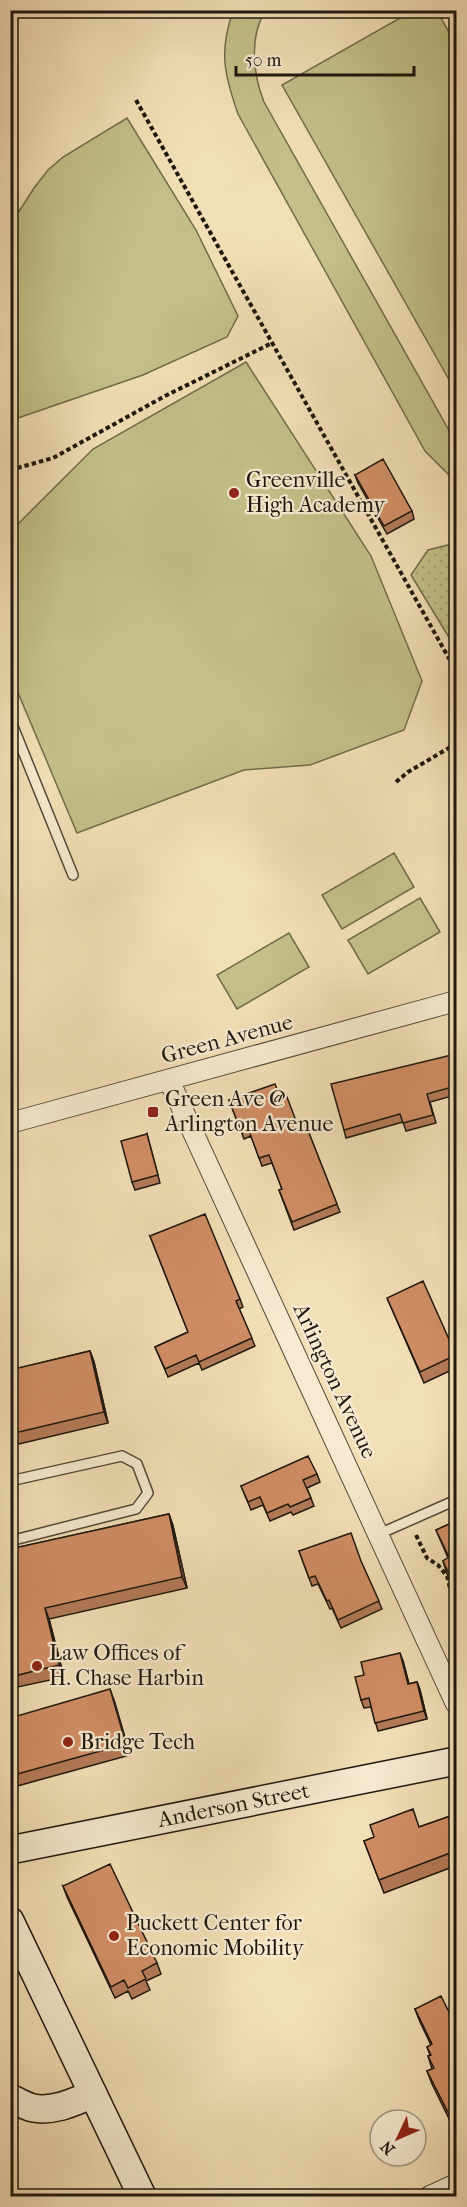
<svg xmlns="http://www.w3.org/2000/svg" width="467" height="2207" font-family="'IM FELL French Canon',serif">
<defs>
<pattern id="grass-dots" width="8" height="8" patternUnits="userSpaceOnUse" patternTransform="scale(1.5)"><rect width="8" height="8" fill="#c3c089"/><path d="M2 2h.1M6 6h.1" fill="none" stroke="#a7a475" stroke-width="1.8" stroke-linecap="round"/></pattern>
</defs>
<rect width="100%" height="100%" fill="#f3dfb6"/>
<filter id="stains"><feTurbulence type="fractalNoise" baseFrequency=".00333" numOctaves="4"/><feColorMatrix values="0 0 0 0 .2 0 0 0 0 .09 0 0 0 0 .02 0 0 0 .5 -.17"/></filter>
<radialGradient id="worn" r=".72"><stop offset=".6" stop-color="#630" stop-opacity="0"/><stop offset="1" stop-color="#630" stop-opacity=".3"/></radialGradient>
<path fill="url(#grass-dots)" stroke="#706c4c" stroke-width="1.5" d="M 456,543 L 456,649 L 411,575 L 428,550 Z"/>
<path fill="#c3c089" stroke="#706c4c" stroke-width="1.5" d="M 414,10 L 437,11 L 456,45 L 456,392 L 282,85 Z
M 233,11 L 265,11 C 249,38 253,74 264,102 L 450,432 L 456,440 L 456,482 L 425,451 L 238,114 C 224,74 219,51 233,11 Z
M 127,118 L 196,230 L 238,316 L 227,337 L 143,375 L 15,419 L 10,404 L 11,224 L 34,188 L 48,170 L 63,157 Z
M 246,362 L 371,556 L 422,681 L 404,730 L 310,765 L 244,770 L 77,833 L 11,676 L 11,531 L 93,449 Z
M 394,853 L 414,887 L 342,929 L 322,895 Z
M 420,898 L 440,932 L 368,974 L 348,940 Z
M 289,933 L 309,967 L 237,1009 L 217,975 Z"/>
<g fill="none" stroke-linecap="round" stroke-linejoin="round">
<defs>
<path id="lane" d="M 10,719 L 73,875
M 10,1481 L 122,1456 L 137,1464 L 148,1493 L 136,1509 L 10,1541
M 379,1534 L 456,1500"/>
<path id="street" d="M 169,1080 L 456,1704
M 10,1123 L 456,1001
M 430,2196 L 456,2184"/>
<g id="secondary">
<path id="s1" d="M 10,1850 L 456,1761"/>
<path d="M 10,1921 L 142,2196"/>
<path d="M 10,2098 C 17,2101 25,2106 33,2108 C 54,2112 74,2102 93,2094"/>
</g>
</defs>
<use href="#lane" stroke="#534938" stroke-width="12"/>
<use href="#street" stroke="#534938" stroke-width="22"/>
<use href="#secondary" stroke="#1e170e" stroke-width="30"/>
<path stroke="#1e170e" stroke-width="4" stroke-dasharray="4.5 3" stroke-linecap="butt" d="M 136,100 L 456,671
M 10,470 L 53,458 L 165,396 L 272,343
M 396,782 L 408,772 L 454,745 L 456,739
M 416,1535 L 427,1558 L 438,1565 L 447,1576 L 452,1596 L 456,1604
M 455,1643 L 456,1642"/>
<use href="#lane" stroke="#f7ead0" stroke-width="9"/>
<use href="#street" stroke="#f7ead0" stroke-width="20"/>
<use href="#secondary" stroke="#f7ead0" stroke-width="27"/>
</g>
<path fill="#b47a58" stroke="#1e170e" stroke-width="1.5" d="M 355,475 L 412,511 L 414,519 L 387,534 L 358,483 Z
M 456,1054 L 456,1095 L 430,1102 L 436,1123 L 406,1131 L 403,1122 L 346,1138 L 344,1130 Z
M 279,1094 L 298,1126 L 305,1123 L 340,1212 L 294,1230 L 279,1190 L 282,1189 L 272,1163 L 262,1166 L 251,1136 L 244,1139 L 229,1100 Z
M 147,1134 L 160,1183 L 135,1190 L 132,1182 Z
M 150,1236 L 240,1299 L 243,1307 L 239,1309 L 255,1346 L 202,1370 L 199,1363 L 168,1377 L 155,1347 L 188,1332 Z
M 387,1298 L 456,1355 L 456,1368 L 424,1383 Z
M 90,1351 L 94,1362 L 108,1423 L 10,1446 L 10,1370 Z
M 317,1474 L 320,1482 L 307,1488 L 314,1506 L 293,1515 L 291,1512 L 270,1521 L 263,1505 L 251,1510 L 241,1486 Z
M 169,1514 L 173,1526 L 187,1588 L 49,1619 L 64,1677 L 18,1687 L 14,1676 L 10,1549 Z
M 456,1521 L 456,1592 L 447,1574 L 443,1561 L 448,1558 L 436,1530 Z
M 299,1551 L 361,1562 L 382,1609 L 341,1628 L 332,1608 L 330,1609 L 318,1584 L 312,1586 Z
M 403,1661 L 409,1684 L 417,1682 L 420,1690 L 427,1719 L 378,1731 L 371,1707 L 364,1708 L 361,1700 L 364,1675 Z
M 114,1700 L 130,1755 L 10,1788 L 10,1718 Z
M 456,1814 L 456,1870 L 455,1866 L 384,1893 L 364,1841 L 419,1827 Z
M 63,1886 L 157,1963 L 161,1974 L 146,1981 L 150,1990 L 132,1999 L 128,1991 L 115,1998 L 67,1897 Z
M 415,2009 L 456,2026 L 456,2133 L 432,2084 L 427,2071 L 432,2069 L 428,2056 L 430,2055 L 427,2047 L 431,2045 L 420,2022 Z"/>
<path fill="#926347" stroke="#1e170e" stroke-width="1.5" d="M 90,1351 L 94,1362 L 108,1423 L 104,1412 Z
M 169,1514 L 173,1526 L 187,1588 L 182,1577 Z
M 45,1608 L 49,1619 L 64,1677 L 59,1665 Z
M 400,1653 L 403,1661 L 411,1692 L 408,1684 Z
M 417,1682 L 420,1690 L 427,1719 L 424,1711 Z
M 110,1689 L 114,1700 L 130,1755 L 126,1744 Z"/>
<path fill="#d18e66" stroke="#1e170e" stroke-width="1.5" d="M 383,459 L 412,511 L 384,526 L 355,475 Z
M 456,1054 L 456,1086 L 427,1094 L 433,1115 L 403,1123 L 400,1114 L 344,1130 L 331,1084 Z
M 275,1084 L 279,1094 L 285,1092 L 298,1126 L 305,1123 L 337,1204 L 292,1222 L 279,1190 L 282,1189 L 269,1155 L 259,1158 L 248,1128 L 241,1131 L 229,1100 Z
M 147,1134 L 158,1175 L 132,1182 L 121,1141 Z
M 205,1214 L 240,1299 L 236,1301 L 252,1338 L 199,1362 L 196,1355 L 165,1369 L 155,1347 L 188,1332 L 150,1236 Z
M 423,1281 L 456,1355 L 420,1372 L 387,1298 Z
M 90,1351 L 104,1412 L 10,1434 L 10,1370 Z
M 308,1456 L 317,1474 L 303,1480 L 311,1498 L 290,1507 L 288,1504 L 267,1513 L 260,1497 L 248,1502 L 241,1486 Z
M 169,1514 L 182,1577 L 45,1608 L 59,1665 L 14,1676 L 10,1660 L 10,1549 Z
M 456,1521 L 456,1589 L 443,1561 L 449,1557 L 436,1530 Z
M 351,1533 L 361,1561 L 379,1601 L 338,1620 L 329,1600 L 327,1601 L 315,1576 L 309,1578 L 299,1551 Z
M 400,1653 L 408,1684 L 417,1682 L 424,1711 L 375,1723 L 369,1698 L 361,1700 L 355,1677 L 364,1675 L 361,1662 Z
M 110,1689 L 126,1744 L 10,1776 L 10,1718 Z
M 413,1809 L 419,1827 L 456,1814 L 456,1860 L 456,1859 L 453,1860 L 450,1853 L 379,1880 L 364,1841 L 374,1837 L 370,1825 Z
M 110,1864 L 157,1963 L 142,1971 L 146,1979 L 128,1988 L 124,1980 L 111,1987 L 63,1886 Z
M 441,1996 L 456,2026 L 456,2122 L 454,2124 L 427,2071 L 434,2068 L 428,2056 L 431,2055 L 427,2047 L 432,2044 L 415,2009 Z"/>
<g fill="#8f2418" stroke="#f7ead0" stroke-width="2">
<circle cx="234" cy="493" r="6"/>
<rect x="147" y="1106" width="12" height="12" rx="3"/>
<circle cx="37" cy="1666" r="6"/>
<circle cx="68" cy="1742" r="6"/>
<circle cx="114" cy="1936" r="6"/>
</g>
<g text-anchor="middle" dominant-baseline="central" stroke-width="4.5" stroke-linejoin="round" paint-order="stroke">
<g font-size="22" fill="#1e170e" stroke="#f7ead0" text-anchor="start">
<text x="246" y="480">Greenville<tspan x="246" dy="25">High Academy</tspan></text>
<text x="165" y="1099">Green Ave @<tspan x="165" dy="25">Arlington Avenue</tspan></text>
<text x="49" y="1653">Law Offices of<tspan x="49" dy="25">H. Chase Harbin</tspan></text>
<text x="80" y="1742">Bridge Tech</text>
<text x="126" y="1923">Puckett Center for<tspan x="126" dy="25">Economic Mobility</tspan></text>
</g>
<g font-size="22" fill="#1e170e" stroke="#f7ead0">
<text transform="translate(227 1039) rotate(-15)">Green Avenue</text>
<text transform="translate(335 1381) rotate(65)">Arlington Avenue</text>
<text stroke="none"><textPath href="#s1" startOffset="228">Anderson Street</textPath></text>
</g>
</g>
<rect width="467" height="2207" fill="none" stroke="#f3dfb6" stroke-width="36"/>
<rect x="12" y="12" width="443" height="2183" fill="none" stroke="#1e170e" stroke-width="3"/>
<rect x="18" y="18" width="431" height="2171" fill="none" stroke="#1e170e" stroke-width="1.5"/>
<g transform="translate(398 2138) rotate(226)"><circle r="28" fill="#f7ead0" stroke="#a09682" stroke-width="1.5"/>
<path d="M0-4.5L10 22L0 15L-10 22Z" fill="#8f2418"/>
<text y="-9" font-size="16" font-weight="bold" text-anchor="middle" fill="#1e170e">N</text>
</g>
<path d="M236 66v9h178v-9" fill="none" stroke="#1e170e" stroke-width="3"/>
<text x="245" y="66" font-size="18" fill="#1e170e" stroke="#f7ead0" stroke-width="4.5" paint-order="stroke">50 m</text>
<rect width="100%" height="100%" filter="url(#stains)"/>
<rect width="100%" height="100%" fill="url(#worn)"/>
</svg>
